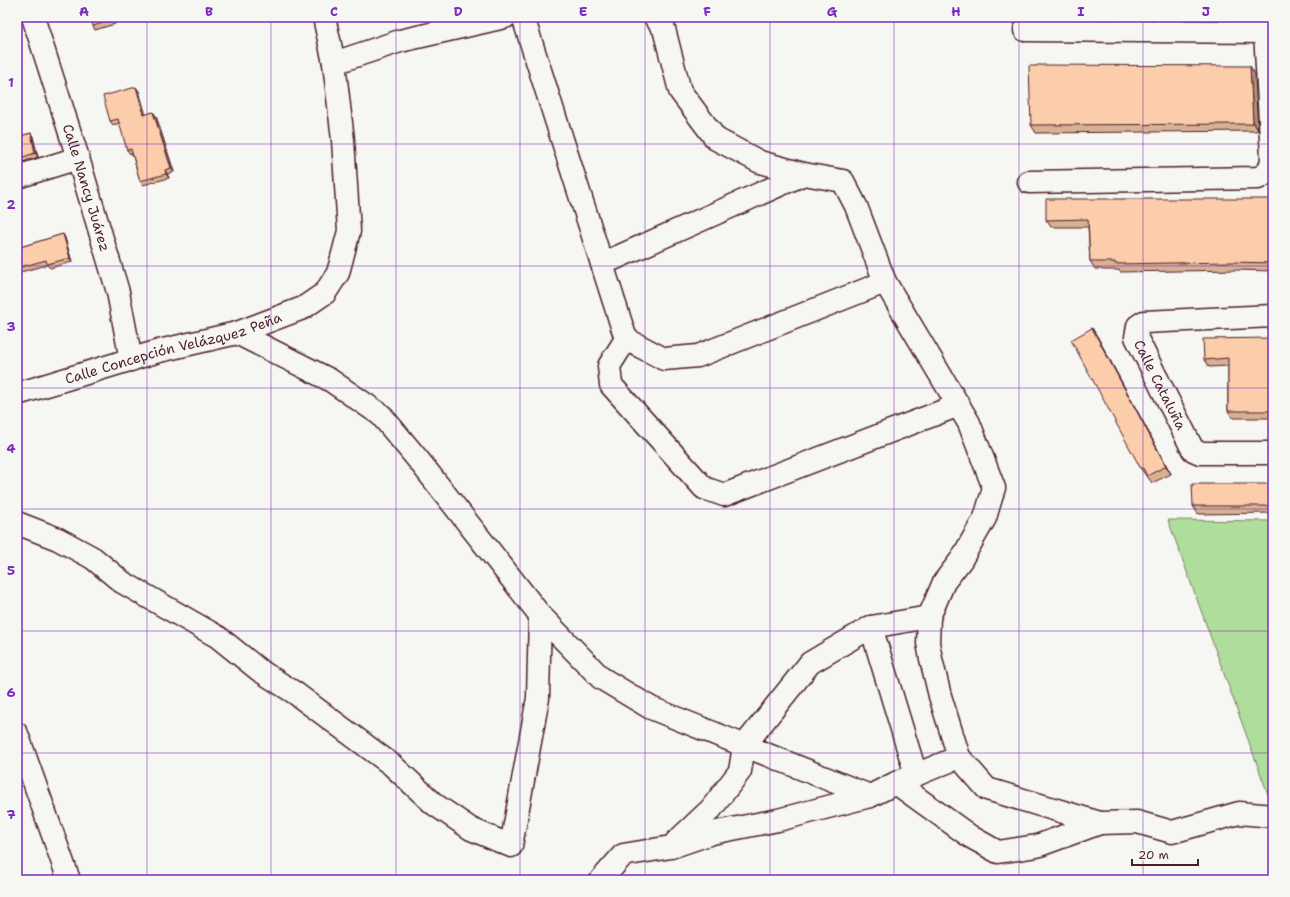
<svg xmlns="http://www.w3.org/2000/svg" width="1290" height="897" font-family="'Shantell Sans',sans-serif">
<rect width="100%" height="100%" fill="#f6f6f2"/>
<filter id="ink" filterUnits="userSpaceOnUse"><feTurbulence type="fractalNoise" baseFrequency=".025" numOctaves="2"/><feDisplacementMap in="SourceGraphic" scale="8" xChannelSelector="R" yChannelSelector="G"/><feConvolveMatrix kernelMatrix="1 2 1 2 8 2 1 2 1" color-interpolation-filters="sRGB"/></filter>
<g filter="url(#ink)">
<path fill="#aedd9c" stroke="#7c7e64" d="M 1168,520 L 1273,521 L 1273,808 Z"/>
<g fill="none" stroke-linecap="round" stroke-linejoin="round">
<defs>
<g id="minor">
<path id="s1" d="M 33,17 L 78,158 L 118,292 L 131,360"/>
<path d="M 324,17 L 334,63"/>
<path d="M 523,17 L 626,339 L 664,359 L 698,356 L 885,282"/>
<path d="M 1025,30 L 1265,32"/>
<path d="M 17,177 L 78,158"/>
<path d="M 1029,182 L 1258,178 C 1269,173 1271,168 1272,157 L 1265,32 L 1259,17"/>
<path d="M 602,264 L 804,174"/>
<path id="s2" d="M 1273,316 L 1144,322 L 1138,326 L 1136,337 L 1193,450 L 1200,453 L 1273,453"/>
<path d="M 237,333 L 330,380 L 381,415 L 420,462 L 540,615 L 601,678 L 651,708 L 870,796"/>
<path d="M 626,339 L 609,366 L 611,385 L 704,488 L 724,495 L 959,405"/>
<path id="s3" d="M 17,394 L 159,351 L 237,333 L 303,308 L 325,293 L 338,273 L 349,231 L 343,140 L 334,63 L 400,41 L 505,17"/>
<path d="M 17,523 L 58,539 L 93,558 L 122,582 L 218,637 L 259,670 L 295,693 L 392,765 L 434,804 L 471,829 L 511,846 L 538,698 L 540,615"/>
<path d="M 871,627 L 916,775"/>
<path d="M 17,734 L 69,880"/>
<path d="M 959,757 L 987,789 L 1100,823"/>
<path d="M 896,783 L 971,837 L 998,852 L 1037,846 L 1100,823 L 1137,822 L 1172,832 L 1239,813 L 1273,816"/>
<path d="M 676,842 L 711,809 L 740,771 L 744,746 L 810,663 L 871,627 L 929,617"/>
<path d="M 601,880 L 623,855 L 671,847 L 712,833 L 778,820 L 870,796 L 896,783 L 959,757 L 940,696 L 931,659 L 928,643 L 929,617 L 944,582 L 961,560 L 985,518 L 994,488 L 969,423 L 885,282 L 856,206 L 843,181 L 804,174 L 760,162 L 716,139 L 680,91 L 664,29 L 655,17"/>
</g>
</defs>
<use href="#minor" stroke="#4a1f2b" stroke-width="25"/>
<use href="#minor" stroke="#f6f6f2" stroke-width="22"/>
</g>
<path fill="#d8b092" stroke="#4a1f2b" d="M 113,17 L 115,24 L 95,30 L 93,26 Z
M 1255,74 L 1258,130 L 1257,131 L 1036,133 L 1031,125 Z
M 139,91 L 145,115 L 153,112 L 156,116 L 174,172 L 167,174 L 169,178 L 143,185 L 140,181 L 132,153 L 130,154 L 127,150 L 120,123 L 113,125 L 110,121 Z
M 31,133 L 33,137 L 38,157 L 17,164 L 17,137 Z
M 1273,199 L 1273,271 L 1236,270 L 1120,272 L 1119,270 L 1102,270 L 1101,269 L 1095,269 L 1090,261 L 1088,227 L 1051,227 L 1046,220 Z
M 63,234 L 65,238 L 72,262 L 50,268 L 47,265 L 17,273 L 17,248 Z
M 1097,336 L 1171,474 L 1152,483 L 1147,476 L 1147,477 L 1141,469 Z
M 1273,338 L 1273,418 L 1233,418 L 1228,411 L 1228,366 L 1209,367 L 1204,360 Z
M 1273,484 L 1273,513 L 1198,514 L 1193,506 Z"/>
<path fill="#b09077" stroke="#4a1f2b" d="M 111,17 L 113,17 L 115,24 L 112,20 Z
M 1250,66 L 1255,74 L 1258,130 L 1253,122 Z
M 136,87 L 139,91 L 147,119 L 144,115 Z
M 153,112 L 156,116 L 174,172 L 171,168 Z
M 31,133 L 33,137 L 38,157 L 35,153 Z
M 165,170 L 169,178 L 166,174 Z
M 63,234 L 65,238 L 72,262 L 70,258 Z
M 1092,328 L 1097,336 L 1171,474 L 1166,466 Z"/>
<path fill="#fbcdaa" stroke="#4a1f2b" d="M 90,17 L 111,17 L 112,20 L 93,26 Z
M 1037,65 L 1250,66 L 1253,122 L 1251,124 L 1031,125 L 1029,66 L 1037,66 Z
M 136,87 L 144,115 L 153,112 L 171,168 L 165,170 L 166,174 L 140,181 L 131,149 L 127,150 L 118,119 L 110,121 L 103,96 Z
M 31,133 L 35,153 L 17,159 L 17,137 Z
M 1046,199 L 1273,199 L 1273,263 L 1231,262 L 1115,264 L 1115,262 L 1096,262 L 1096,261 L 1090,261 L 1088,219 L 1046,220 Z
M 63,234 L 70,258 L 47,264 L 46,260 L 17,268 L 17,248 Z
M 1092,328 L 1166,466 L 1147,476 L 1143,468 L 1141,469 L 1071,340 Z
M 1273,338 L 1273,411 L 1228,411 L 1228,358 L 1204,360 L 1203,339 Z
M 1192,484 L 1273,484 L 1273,506 L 1193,506 Z"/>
</g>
<path fill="none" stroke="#7b2cbf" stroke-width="1" stroke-opacity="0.55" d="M 147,17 L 147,880M 271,17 L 271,880M 396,17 L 396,880M 520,17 L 520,880M 645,17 L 645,880M 770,17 L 770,880M 894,17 L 894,880M 1019,17 L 1019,880M 1143,17 L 1143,880M 17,144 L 1273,144M 17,266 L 1273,266M 17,388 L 1273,388M 17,509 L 1273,509M 17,631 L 1273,631M 17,753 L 1273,753"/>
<g text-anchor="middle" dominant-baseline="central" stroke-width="3" stroke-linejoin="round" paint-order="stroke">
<g font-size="14" fill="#4a1f2b" stroke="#f6f6f2">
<text stroke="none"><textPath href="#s1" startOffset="179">Calle Nancy Juárez</textPath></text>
<text stroke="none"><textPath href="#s3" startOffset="163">Calle Concepción Velázquez Peña</textPath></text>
<text stroke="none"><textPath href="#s2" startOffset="201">Calle Cataluña</textPath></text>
</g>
</g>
<rect width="1290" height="897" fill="none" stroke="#f6f6f2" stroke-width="44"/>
<path d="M1132 859v6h66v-6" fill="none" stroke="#4a1f2b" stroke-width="2"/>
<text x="1138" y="859" font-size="12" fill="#4a1f2b" stroke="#f6f6f2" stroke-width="3" paint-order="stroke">20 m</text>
<rect x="22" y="22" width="1246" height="853" fill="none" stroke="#7b2cbf" stroke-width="1.5"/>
<g font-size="13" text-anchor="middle" font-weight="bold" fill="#7b2cbf">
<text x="84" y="16">A</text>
<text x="209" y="16">B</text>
<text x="334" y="16">C</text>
<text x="458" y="16">D</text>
<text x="583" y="16">E</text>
<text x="707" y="16">F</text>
<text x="832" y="16">G</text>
<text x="956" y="16">H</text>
<text x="1081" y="16">I</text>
<text x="1206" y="16">J</text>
<text x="11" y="87">1</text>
<text x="11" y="209">2</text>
<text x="11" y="331">3</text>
<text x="11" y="453">4</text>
<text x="11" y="575">5</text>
<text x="11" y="697">6</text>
<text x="11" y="819">7</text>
</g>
</svg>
